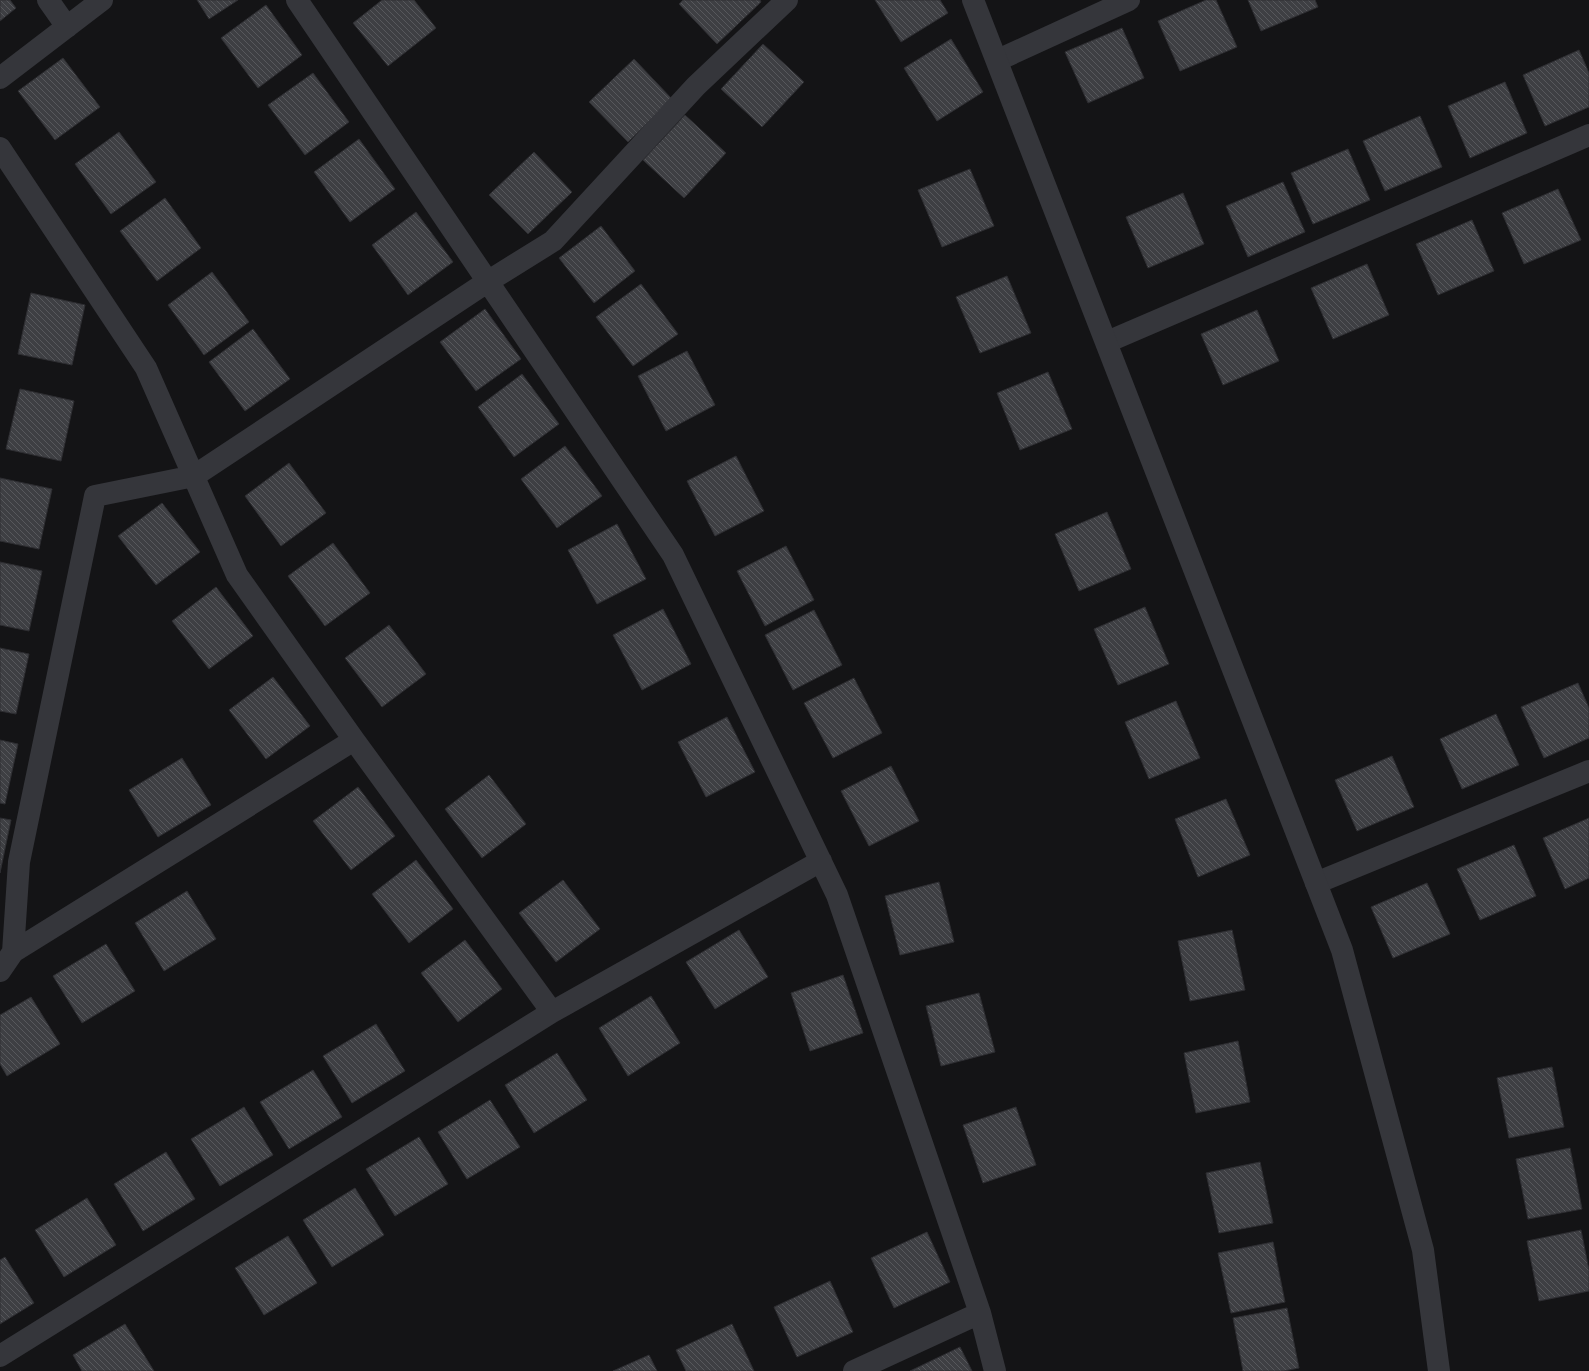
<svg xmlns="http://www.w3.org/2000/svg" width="1589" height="1371" font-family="Cabin,sans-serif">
<defs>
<pattern id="building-back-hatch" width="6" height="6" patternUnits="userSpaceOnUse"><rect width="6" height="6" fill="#3e3f43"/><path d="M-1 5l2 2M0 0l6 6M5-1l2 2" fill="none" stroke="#57585c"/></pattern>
</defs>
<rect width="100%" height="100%" fill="#141416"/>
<path fill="url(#building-back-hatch)" stroke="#2e2e32" d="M 0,0 L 10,0 L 16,8 L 0,21 Z
M 197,0 L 238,0 L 209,19 Z
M 382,0 L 414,0 L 436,28 L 388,66 L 353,23 Z
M 683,0 L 760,0 L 761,2 L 717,44 L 679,4 Z
M 875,0 L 940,0 L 948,13 L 901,42 Z
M 1206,0 L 1216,0 L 1237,47 L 1180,71 L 1158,21 Z
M 1248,0 L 1315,0 L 1318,7 L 1261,31 Z
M 266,5 L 302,55 L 258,88 L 221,38 Z
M 1122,28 L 1144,78 L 1088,103 L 1065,52 Z
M 951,39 L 983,92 L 937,121 L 904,68 Z
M 763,44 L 804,82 L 762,127 L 721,89 Z
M 1579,50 L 1589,73 L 1589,107 L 1545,126 L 1523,75 Z
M 63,58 L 100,107 L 55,140 L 18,91 Z
M 634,59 L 672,99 L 628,142 L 589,102 Z
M 313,73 L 349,122 L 305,155 L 268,105 Z
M 1505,82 L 1527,133 L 1470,158 L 1448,106 Z
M 685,115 L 726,153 L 684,198 L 643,160 Z
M 1420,116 L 1442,167 L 1385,191 L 1363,141 Z
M 119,132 L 156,182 L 111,214 L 75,164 Z
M 359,139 L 395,189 L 350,222 L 314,172 Z
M 1348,149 L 1370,200 L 1313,224 L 1291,173 Z
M 534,152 L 572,192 L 528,234 L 489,195 Z
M 970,169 L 994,226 L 942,247 L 918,190 Z
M 1283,182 L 1305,232 L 1248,257 L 1226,206 Z
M 1558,189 L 1581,240 L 1524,264 L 1502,213 Z
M 1183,193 L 1204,244 L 1148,268 L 1126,217 Z
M 165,198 L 201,248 L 157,281 L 120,231 Z
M 416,212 L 453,262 L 408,295 L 372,245 Z
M 1472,220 L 1494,271 L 1438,295 L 1416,244 Z
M 601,226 L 635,271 L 594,303 L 559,258 Z
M 1367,264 L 1389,315 L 1333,339 L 1311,288 Z
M 212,272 L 249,322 L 204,355 L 168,305 Z
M 1007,276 L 1031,333 L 980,353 L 956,297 Z
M 641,284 L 678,334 L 633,366 L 596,317 Z
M 31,293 L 85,305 L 72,365 L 18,354 Z
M 485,309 L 521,359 L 476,391 L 440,342 Z
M 1257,310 L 1279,361 L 1223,385 L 1201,334 Z
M 253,329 L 290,379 L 245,411 L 209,362 Z
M 687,351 L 715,405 L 666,431 L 638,376 Z
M 1048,372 L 1072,429 L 1020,450 L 997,393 Z
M 522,374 L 559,424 L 514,457 L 478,407 Z
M 20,389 L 74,401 L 61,461 L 6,449 Z
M 565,446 L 602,496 L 557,528 L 521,479 Z
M 736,456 L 764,511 L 715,536 L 687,481 Z
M 289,463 L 326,513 L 281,546 L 245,496 Z
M 0,478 L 52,489 L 39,549 L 0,541 Z
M 162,503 L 200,552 L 156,585 L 118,536 Z
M 1107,512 L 1131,569 L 1079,591 L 1055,534 Z
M 617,524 L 646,579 L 597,604 L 568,550 Z
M 333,543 L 370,593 L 325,626 L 288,576 Z
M 786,546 L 814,600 L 765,626 L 737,571 Z
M 0,562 L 42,571 L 29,631 L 0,625 Z
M 216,587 L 253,636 L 209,669 L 172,621 Z
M 1145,607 L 1169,664 L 1118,685 L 1094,629 Z
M 663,609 L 691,664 L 642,690 L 613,635 Z
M 814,610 L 842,665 L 793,690 L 765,635 Z
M 389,625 L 426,674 L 382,707 L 345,658 Z
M 0,648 L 29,654 L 16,714 L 0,711 Z
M 273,677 L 310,726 L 266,759 L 229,710 Z
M 854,678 L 882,733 L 833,758 L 804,703 Z
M 1578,683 L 1589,708 L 1589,738 L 1544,758 L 1521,707 Z
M 1176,701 L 1200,758 L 1149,779 L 1125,722 Z
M 1496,714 L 1519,765 L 1462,789 L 1440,739 Z
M 727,717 L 755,772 L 706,797 L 678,742 Z
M 0,740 L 18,744 L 5,804 L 0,803 Z
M 1392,756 L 1414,807 L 1357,831 L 1335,780 Z
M 182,758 L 211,805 L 158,837 L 129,790 Z
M 891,766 L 919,821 L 869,846 L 841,791 Z
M 489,775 L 526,824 L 482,858 L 445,809 Z
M 358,787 L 395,836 L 351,870 L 313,821 Z
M 1226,799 L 1250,855 L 1198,877 L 1175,819 Z
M 0,818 L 11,820 L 0,873 Z
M 1589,818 L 1589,878 L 1565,889 L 1543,838 Z
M 1514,845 L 1536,896 L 1480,920 L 1457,869 Z
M 416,860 L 453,909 L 409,943 L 372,894 Z
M 563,880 L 600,929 L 556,962 L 519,913 Z
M 939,882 L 954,942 L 900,955 L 885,896 Z
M 1427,883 L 1450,934 L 1393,958 L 1371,907 Z
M 187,891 L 216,939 L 164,971 L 135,923 Z
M 739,930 L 768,977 L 715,1009 L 686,962 Z
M 1232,930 L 1245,990 L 1190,1001 L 1178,941 Z
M 465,940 L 502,989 L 458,1022 L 421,973 Z
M 106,944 L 135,991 L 82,1023 L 53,976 Z
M 843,975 L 863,1033 L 810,1051 L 791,993 Z
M 979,993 L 995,1052 L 941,1066 L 926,1006 Z
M 651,996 L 680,1043 L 628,1076 L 599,1028 Z
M 31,997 L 60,1044 L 7,1076 L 0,1064 L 0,1015 Z
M 376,1024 L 405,1071 L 352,1103 L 323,1056 Z
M 1238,1041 L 1250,1102 L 1196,1113 L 1184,1053 Z
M 557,1053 L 587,1100 L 534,1133 L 505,1085 Z
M 1552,1067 L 1564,1127 L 1509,1138 L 1497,1078 Z
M 313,1070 L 342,1117 L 289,1149 L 260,1102 Z
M 490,1100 L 520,1147 L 467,1179 L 438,1132 Z
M 244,1107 L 273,1155 L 220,1186 L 191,1139 Z
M 1016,1107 L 1036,1165 L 983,1183 L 963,1125 Z
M 419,1137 L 448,1184 L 395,1216 L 366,1169 Z
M 1570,1148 L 1582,1209 L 1528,1219 L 1516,1159 Z
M 166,1152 L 195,1199 L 143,1231 L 114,1184 Z
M 1260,1162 L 1273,1223 L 1219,1233 L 1206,1173 Z
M 355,1188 L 384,1235 L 332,1267 L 303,1220 Z
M 87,1198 L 116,1245 L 64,1277 L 35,1230 Z
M 1581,1230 L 1589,1270 L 1589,1291 L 1539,1301 L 1527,1241 Z
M 927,1232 L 950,1282 L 894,1308 L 871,1258 Z
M 288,1236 L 317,1283 L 264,1315 L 235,1268 Z
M 1273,1242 L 1285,1302 L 1231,1313 L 1218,1253 Z
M 5,1257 L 34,1303 L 0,1324 L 0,1260 Z
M 830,1281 L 853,1332 L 797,1357 L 774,1307 Z
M 1287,1308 L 1299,1368 L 1284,1371 L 1243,1371 L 1233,1318 Z
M 125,1324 L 154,1371 L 82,1371 L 73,1355 Z
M 732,1324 L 754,1371 L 686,1371 L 676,1350 Z
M 960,1347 L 972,1371 L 910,1371 Z
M 649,1355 L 657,1371 L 613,1371 Z"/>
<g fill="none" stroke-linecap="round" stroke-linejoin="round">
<path stroke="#35363b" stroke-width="22" d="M 48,0 L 67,27
M 297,0 L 673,555 L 837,895 L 980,1313 L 995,1371
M 998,60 L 1129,0
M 0,78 L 102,0
M 0,148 L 146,368 L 237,575 L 354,740 L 552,1012
M 1107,342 L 1589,135
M 1316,883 L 1589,771
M 13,952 L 19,862 L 95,496 L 194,476 L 487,282 L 553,241 L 696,86 L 787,0
M 0,971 L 13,952 L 354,740
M 0,1356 L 552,1012 L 821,861
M 854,1371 L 980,1313"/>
<path stroke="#35363b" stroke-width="22" d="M 973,0 L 1342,950 L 1423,1250 L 1439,1371"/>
</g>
</svg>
